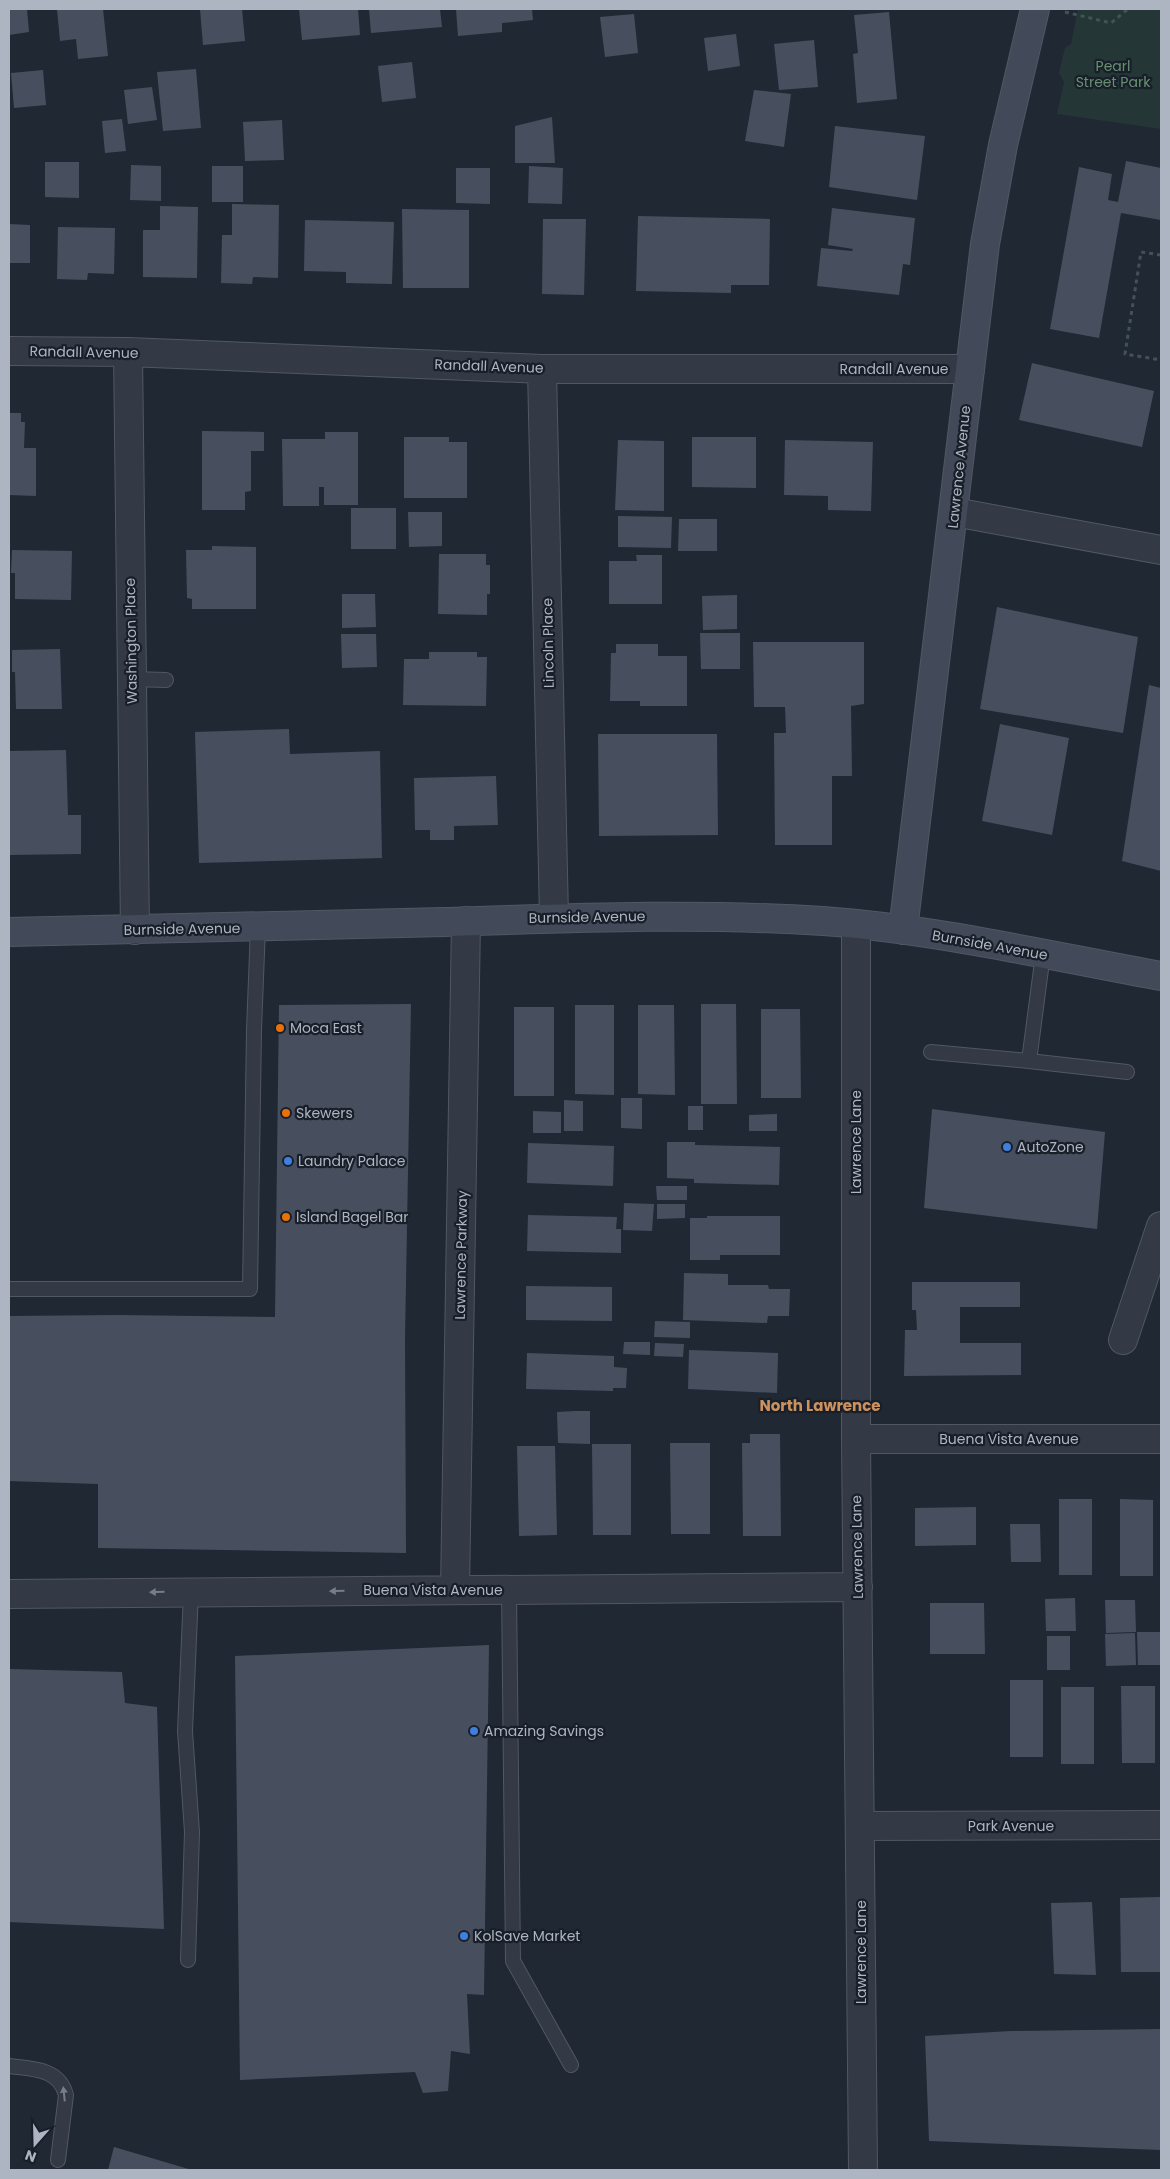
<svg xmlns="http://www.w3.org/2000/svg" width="1170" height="2179" font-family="Poppins,sans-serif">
<rect width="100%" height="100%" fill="#202834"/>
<path fill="#253637" d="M 1078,9 L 1161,9 L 1161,129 L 1057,114 L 1064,82 L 1059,73 L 1065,48 L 1071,44 Z"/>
<path fill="#474f5e" d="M 9,9 L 27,9 L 29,32 L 9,35 Z
M 57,9 L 103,9 L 108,56 L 78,59 L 76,39 L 60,41 Z
M 200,9 L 242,9 L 245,41 L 203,45 Z
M 299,9 L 358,9 L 360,35 L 302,40 Z
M 369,9 L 440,9 L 442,27 L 371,33 Z
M 456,9 L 532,9 L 533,20 L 502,23 L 502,32 L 458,36 Z
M 889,12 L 897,99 L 857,103 L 853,54 L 858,53 L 854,15 Z
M 634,14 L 638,53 L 605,57 L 600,17 Z
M 736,34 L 740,66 L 708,71 L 704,38 Z
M 814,40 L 818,87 L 779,90 L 774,44 Z
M 412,62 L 416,98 L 382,102 L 378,66 Z
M 196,69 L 201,128 L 163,131 L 157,72 Z
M 43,70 L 46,105 L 14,108 L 11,73 Z
M 152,87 L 157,120 L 128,124 L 124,90 Z
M 754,90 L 791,94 L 784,147 L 745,141 Z
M 552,117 L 555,163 L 515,163 L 515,126 Z
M 122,119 L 126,151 L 105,153 L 102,121 Z
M 282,120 L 284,160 L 245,161 L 243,122 Z
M 835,126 L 925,136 L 917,200 L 829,187 Z
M 1126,161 L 1161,168 L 1161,220 L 1121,213 L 1099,338 L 1050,329 L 1079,167 L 1112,174 L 1108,200 L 1118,202 Z
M 45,162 L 79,162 L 79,198 L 45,197 Z
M 131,165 L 161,166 L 161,201 L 130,200 Z
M 212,166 L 243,166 L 243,202 L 212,202 Z
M 529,166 L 563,168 L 562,204 L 528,203 Z
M 456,168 L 490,168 L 490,204 L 456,203 Z
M 232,204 L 279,205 L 278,278 L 253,277 L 252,284 L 221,283 L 222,235 L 232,235 Z
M 160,206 L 198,207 L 197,278 L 143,277 L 143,230 L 160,230 Z
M 832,208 L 915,218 L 910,265 L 903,264 L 899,295 L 817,286 L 821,248 L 852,251 L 853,249 L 828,245 Z
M 402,209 L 469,210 L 469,288 L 403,288 Z
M 638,216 L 770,219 L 769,285 L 731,285 L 731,293 L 636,291 Z
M 543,219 L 586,219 L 584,295 L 542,294 Z
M 305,220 L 394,222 L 392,284 L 346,283 L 346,272 L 304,271 Z
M 9,224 L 30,225 L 30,263 L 9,263 Z
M 58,227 L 115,228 L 114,274 L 88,273 L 87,280 L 57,279 Z
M 1032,363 L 1154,391 L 1142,447 L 1019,420 Z
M 9,413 L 21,413 L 21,422 L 25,422 L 24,448 L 36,448 L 36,496 L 9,495 Z
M 202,431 L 264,432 L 264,451 L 251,451 L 251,491 L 245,492 L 245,510 L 202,510 Z
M 325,432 L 358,432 L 358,505 L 324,505 L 324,487 L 319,487 L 319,506 L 283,506 L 282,439 L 325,439 Z
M 404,437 L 449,437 L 449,442 L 467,442 L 467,498 L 404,498 Z
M 692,437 L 756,437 L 756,488 L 692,487 Z
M 618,440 L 664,441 L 664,511 L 615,510 Z
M 785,440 L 873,442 L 871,511 L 828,510 L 828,496 L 784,495 Z
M 351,508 L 396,508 L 396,549 L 351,549 Z
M 408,512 L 442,512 L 442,546 L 409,547 Z
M 618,516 L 672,517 L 671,548 L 618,547 Z
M 679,519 L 717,519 L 717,551 L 678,551 Z
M 212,546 L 256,547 L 256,609 L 192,609 L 192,599 L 187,598 L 186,550 L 212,550 Z
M 12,550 L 72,551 L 71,600 L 15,599 L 15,573 L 11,573 Z
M 439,554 L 486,554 L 486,565 L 490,565 L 490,594 L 487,594 L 487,615 L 438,614 Z
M 636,555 L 662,555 L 662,604 L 609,604 L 609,561 L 637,561 Z
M 342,594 L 375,594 L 376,627 L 342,628 Z
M 737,595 L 737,629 L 703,630 L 702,596 Z
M 997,607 L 1138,637 L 1123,733 L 980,709 Z
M 700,633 L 740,633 L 740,669 L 701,669 Z
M 341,634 L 376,634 L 377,667 L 342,668 Z
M 753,642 L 864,642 L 864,704 L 851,706 L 852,776 L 832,776 L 832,845 L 775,845 L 774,733 L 786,733 L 785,707 L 754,707 Z
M 616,644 L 658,644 L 658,656 L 687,656 L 687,706 L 640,706 L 640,701 L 610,701 L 611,653 L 616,653 Z
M 60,649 L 62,709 L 16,709 L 15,672 L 12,672 L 12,650 Z
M 429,652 L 477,652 L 477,657 L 487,657 L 486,706 L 403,705 L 404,659 L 429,659 Z
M 1149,685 L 1161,688 L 1161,871 L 1122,861 Z
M 1000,724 L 1069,738 L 1052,835 L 982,821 Z
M 289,729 L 290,754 L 380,751 L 382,858 L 199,863 L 195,732 Z
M 598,734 L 717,734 L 718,835 L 599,836 Z
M 66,750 L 68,815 L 81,815 L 81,854 L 9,855 L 9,751 Z
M 496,776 L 498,825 L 454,826 L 454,840 L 430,840 L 430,830 L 415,830 L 414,778 Z
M 411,1004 L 405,1338 L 406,1553 L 98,1548 L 98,1484 L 9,1481 L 9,1316 L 118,1315 L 275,1317 L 279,1005 Z
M 701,1004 L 736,1004 L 737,1104 L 701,1104 Z
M 575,1005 L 614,1005 L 614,1095 L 575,1094 Z
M 638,1005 L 674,1005 L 675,1095 L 638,1094 Z
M 514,1007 L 554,1007 L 554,1096 L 514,1096 Z
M 761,1009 L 800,1009 L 801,1098 L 761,1098 Z
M 621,1098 L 642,1098 L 642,1129 L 621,1128 Z
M 564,1100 L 583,1101 L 583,1131 L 564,1131 Z
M 688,1106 L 703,1106 L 703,1130 L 688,1130 Z
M 932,1109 L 1105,1132 L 1097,1229 L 924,1208 Z
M 533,1111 L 561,1112 L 561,1133 L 533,1133 Z
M 777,1114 L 777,1131 L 749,1131 L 749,1115 Z
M 667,1142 L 695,1142 L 695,1145 L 780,1147 L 779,1185 L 694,1183 L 694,1179 L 667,1178 Z
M 528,1143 L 614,1146 L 613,1186 L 527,1183 Z
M 656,1186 L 687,1186 L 687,1200 L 657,1200 Z
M 624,1203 L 654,1204 L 652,1231 L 623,1230 Z
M 657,1204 L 685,1204 L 685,1218 L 657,1219 Z
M 528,1215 L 617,1217 L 616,1229 L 621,1229 L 621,1253 L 527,1251 Z
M 707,1216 L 780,1216 L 780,1255 L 720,1255 L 720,1260 L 690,1260 L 690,1218 L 707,1218 Z
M 684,1273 L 728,1274 L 728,1285 L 768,1285 L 769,1289 L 790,1289 L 789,1316 L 768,1316 L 767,1323 L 683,1320 Z
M 912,1282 L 1020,1282 L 1020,1307 L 960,1307 L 960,1343 L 1021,1343 L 1021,1375 L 904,1376 L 905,1330 L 917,1330 L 916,1310 L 912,1310 Z
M 526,1286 L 612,1287 L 612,1321 L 526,1320 Z
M 655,1321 L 690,1322 L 690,1338 L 654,1337 Z
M 624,1342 L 650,1342 L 650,1355 L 623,1354 Z
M 655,1343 L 684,1344 L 683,1357 L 654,1356 Z
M 689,1350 L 778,1353 L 777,1393 L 688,1389 Z
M 527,1353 L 614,1356 L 614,1367 L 627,1368 L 626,1388 L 613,1388 L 613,1391 L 526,1389 Z
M 575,1411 L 590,1411 L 590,1444 L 558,1443 L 557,1412 Z
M 750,1434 L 780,1434 L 781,1536 L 743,1536 L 742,1443 L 750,1443 Z
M 670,1443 L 710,1443 L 710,1534 L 671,1534 Z
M 592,1444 L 631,1444 L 631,1535 L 593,1535 Z
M 517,1446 L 555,1446 L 557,1535 L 519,1536 Z
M 1059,1499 L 1092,1499 L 1092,1575 L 1059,1575 Z
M 1120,1499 L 1153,1500 L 1153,1576 L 1120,1576 Z
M 976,1507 L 976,1545 L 915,1546 L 915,1508 Z
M 1010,1524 L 1040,1524 L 1041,1562 L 1011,1562 Z
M 1075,1598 L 1076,1631 L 1046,1631 L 1045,1599 Z
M 1105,1600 L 1135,1600 L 1136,1632 L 1106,1633 Z
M 930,1603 L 984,1603 L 985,1654 L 930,1654 Z
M 1137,1632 L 1161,1632 L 1161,1665 L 1138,1665 Z
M 1135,1633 L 1136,1665 L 1106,1666 L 1105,1634 Z
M 1047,1636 L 1070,1636 L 1070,1670 L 1047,1670 Z
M 489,1645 L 484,1995 L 467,1994 L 470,2054 L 451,2051 L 448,2091 L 423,2093 L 415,2072 L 240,2080 L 235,1656 Z
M 9,1669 L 122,1672 L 125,1703 L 157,1707 L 164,1929 L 9,1922 Z
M 1010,1680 L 1043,1680 L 1043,1757 L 1010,1757 Z
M 1121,1686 L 1155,1686 L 1155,1763 L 1122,1763 Z
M 1061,1687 L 1094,1687 L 1094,1764 L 1061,1764 Z
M 1161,1897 L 1161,1972 L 1121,1972 L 1120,1898 Z
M 1092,1902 L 1096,1975 L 1054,1974 L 1051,1903 Z
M 1161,2029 L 1161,2150 L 929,2141 L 925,2036 L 1011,2031 Z
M 114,2147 L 192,2170 L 108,2170 Z"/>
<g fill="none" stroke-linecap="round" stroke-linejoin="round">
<defs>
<path id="lane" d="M 132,679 L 166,680
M 1043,954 L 1029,1061 L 1127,1072
M 931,1052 L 1029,1061
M 9,1289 L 250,1289 L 254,1030 L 258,927
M 509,1589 L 513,1961 L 571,2065
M 188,1960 L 192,1832 L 185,1731 L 191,1592
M 9,2066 C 32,2069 59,2068 66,2095 L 58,2160"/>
<path id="street" d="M 9,351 L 128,352 L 542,369 L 970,369
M 128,352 L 135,930
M 542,369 L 554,918
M 954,512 L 1161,550
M 856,924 L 856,1439 L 863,2170
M 1123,1340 L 1161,1226
M 856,1439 L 1161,1439
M 455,1590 L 466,921
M 9,1594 L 858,1587
M 860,1826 L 1161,1825"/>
<path id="secondary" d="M 903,930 L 985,244 L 1003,145 L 1035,9
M 9,932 C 154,929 299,926 445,922 C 571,918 697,913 823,921 C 934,929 1051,956 1161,976"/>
</defs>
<use href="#lane" stroke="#515863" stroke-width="16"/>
<use href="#street" stroke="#515863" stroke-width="30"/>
<use href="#secondary" stroke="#515863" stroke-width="30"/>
<path stroke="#425255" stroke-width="3" stroke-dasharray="4 4" stroke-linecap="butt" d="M 1065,12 L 1111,23 L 1128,9
M 1161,255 L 1141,252 L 1125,354 L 1161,360"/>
<use href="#lane" stroke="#333a45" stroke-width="14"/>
<use href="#street" stroke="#333a45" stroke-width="28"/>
<use href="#secondary" stroke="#424958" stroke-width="28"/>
</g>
<defs><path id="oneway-solid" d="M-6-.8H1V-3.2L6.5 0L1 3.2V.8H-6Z" transform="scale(1.25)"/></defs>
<g fill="#767e8a">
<use href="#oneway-solid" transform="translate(337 1591) rotate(179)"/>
<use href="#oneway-solid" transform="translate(157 1592) rotate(179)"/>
<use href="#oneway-solid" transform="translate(64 2094) rotate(-96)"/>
</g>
<g fill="#e8710a" stroke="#191f29" stroke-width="2">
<circle cx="280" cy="1028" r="5"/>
<circle cx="286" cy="1113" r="5"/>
<circle cx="286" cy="1217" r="5"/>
</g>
<g fill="#3f7fe0" stroke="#191f29" stroke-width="2">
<circle cx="1007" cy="1147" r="5"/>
<circle cx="288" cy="1161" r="5"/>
<circle cx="474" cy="1731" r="5"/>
<circle cx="464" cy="1936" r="5"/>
</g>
<g text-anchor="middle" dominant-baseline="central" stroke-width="4.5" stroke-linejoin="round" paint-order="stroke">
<g font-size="14" fill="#679072" stroke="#191f29">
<text x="1113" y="66">Pearl<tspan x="1113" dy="16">Street Park</tspan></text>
</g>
<g font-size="14" fill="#adb5c2" stroke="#191f29">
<text transform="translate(84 352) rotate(1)">Randall Avenue</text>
<text transform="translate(489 366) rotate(2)">Randall Avenue</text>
<text x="894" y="369">Randall Avenue</text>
<text transform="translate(959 467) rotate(-84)">Lawrence Avenue</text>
<text transform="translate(131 641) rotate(-91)">Washington Place</text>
<text transform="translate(548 643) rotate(-91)">Lincoln Place</text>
<text transform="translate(587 917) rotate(-1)">Burnside Avenue</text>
<text transform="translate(182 929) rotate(-1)">Burnside Avenue</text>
<text transform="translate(990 945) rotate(10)">Burnside Avenue</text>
<text transform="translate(856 1142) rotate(-90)">Lawrence Lane</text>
<text transform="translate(461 1255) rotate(-89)">Lawrence Parkway</text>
<text x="1009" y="1439">Buena Vista Avenue</text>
<text transform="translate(857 1547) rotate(-91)">Lawrence Lane</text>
<text x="433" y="1590">Buena Vista Avenue</text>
<text x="1011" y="1826">Park Avenue</text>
<text transform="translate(861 1952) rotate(-90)">Lawrence Lane</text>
</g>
<g font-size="14" fill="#adb5c2" stroke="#191f29" text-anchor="start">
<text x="290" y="1028">Moca East</text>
<text x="296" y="1113">Skewers</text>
<text x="1017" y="1147">AutoZone</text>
<text x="298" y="1161">Laundry Palace</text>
<text x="296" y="1217">Island Bagel Bar</text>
<text x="484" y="1731">Amazing Savings</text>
<text x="474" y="1936">KolSave Market</text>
</g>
<g font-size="15" font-weight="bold" fill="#cb9260" stroke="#191f29">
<text x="820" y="1405">North Lawrence</text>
</g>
</g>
<rect width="1170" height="2179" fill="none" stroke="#adb5c2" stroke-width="20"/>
<g transform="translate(35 2144) rotate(200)" stroke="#191f29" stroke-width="4" paint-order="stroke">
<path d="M0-4L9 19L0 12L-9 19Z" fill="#adb5c2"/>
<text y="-8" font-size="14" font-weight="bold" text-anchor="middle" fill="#adb5c2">N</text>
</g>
</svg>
